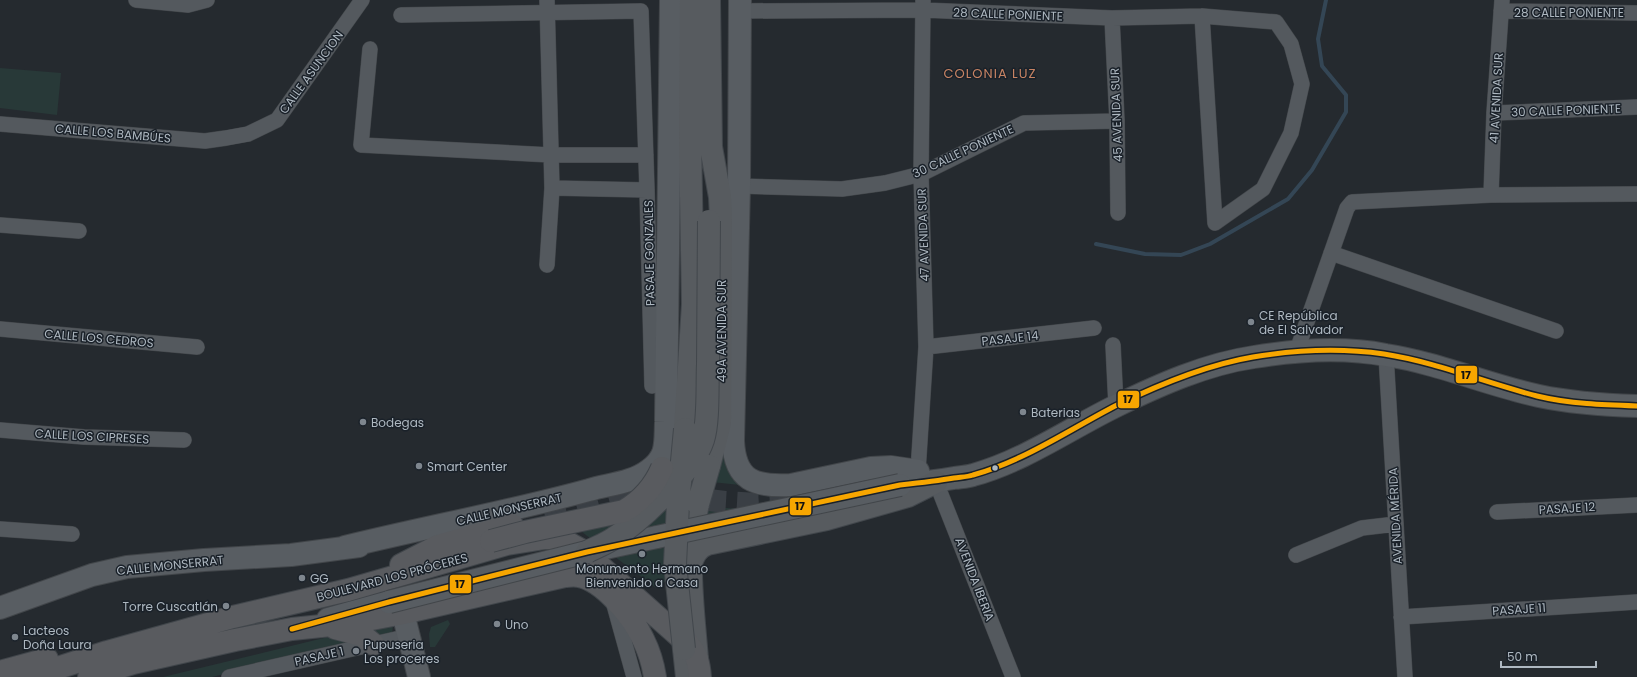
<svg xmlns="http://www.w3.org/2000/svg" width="1637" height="677" font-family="Poppins,sans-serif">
<rect width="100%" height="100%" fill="#252a2f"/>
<path fill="#283938" d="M 0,68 L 61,73 L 57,115 L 0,108 Z
M 729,438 L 749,486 L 712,482 Z
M 687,505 L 686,567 L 656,588 L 582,532 L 555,529 Z
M 707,507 L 767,510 L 705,524 Z
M 448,620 L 450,624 L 435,647 L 430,647 L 429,634 L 431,627 Z
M 393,625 L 392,635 L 380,637 L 364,630 Z
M 336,635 L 359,640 L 212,677 L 163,677 Z"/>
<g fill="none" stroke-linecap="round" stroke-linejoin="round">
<path stroke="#344655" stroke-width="4" d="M 1096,244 L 1145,254 L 1181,255 L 1210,244 L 1288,199 L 1312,170 L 1346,112 L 1346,95 L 1322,66 L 1318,39 L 1326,0"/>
<path stroke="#3a3f45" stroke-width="22" stroke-dasharray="22 11" stroke-linecap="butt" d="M 545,516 L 632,492 L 667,487 L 694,498 L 725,502 L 758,504 L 787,502"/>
<defs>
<path id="street" d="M 136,0 L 188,5 L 207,0
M 547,0 L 552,188 L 547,265
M 740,11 L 923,10 L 1112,18 L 1202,16 L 1276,22 L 1291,44 L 1302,84 L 1291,133 L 1263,189 L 1215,223
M 1501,11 L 1637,13
M 401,15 L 641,11 L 647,190 L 652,386
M 1202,16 L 1215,223
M 1112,18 L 1117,121 L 1118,213
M 370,49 L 361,145 L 551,155 L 646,155
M 1494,113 L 1637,107
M 0,124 L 205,141 L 226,138 L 248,134 L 277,120 L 362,0
M 739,186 L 842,189 L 885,183 L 921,174 L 1024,123 L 1117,121
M 552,188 L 647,190
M 1491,195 L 1494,113 L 1502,0
M 0,225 L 79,231
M 1331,253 L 1556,331
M 0,329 L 197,347
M 1113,345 L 1116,406
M 926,347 L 1094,328
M 1296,353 L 1347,208 L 1352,202 L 1491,195 L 1637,194
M 1386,355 L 1405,677
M 0,430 L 84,437 L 184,440
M 918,471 L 926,347 L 921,174 L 923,1
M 936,482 L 1013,677
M 1497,512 L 1637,505
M 0,529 L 72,534
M 1296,555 L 1362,528 L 1396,524
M 613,601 L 634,677
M 1401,617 L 1637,602
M 229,677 L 409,636"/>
<path id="secondary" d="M 740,0 L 739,186 L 733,441 C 735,481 755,487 791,485 L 871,468 L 891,467 L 918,471
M 917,483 C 929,482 942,480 954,478 C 960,477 967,477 973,475 C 1024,461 1069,429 1116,406 C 1159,385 1206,364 1254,357 C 1296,350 1344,347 1386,355 C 1438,363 1488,385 1539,396 C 1572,403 1604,405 1637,406
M 345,547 C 426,527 509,512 589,490 C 609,484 632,483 649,470 C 668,456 665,443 666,422 L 671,0
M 596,550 L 657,537
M 0,608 L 92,575 L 127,567 L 204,560 L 291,555 L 359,546
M 403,613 L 419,677
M 328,619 L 389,602"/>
<path id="primary" d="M 685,429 L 693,304 L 690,140 L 691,0
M 709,466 L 720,423 L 721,217 L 720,197 L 711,147 L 709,0
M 690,565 C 694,555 697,548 707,544 L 827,519 L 908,496 L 936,482
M 684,649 L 687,677
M 697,659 C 693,607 685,555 698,504"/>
<path id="highway" d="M 401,565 L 438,546 L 512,525
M 335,628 L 362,635 L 373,644
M 0,672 L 47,659
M 30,677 L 107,652 L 233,617 L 348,590 L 507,544 L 545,538 L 555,538 L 565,541 L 583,551 L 688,644 C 697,654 699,664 700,677
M 89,677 L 133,663 L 235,640 L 292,629 L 351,623 L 403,613 L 565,576 C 569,576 574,575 578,576 C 603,580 633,617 643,639 C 649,651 653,664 655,677"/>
</defs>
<use href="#street" stroke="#42464a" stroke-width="16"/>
<use href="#secondary" stroke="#42464a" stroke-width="24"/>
<use href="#primary" stroke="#42474c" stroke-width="24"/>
<use href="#highway" stroke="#41464b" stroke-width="24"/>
<use href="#street" stroke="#54595e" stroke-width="15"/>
<use href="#secondary" stroke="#585d62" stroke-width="22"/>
<use href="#primary" stroke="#575b5f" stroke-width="22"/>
<use href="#highway" stroke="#595b5f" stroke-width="22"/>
<defs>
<path id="secondary-bridge" d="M 657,537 L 900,485
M 389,602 L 587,552"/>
<path id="primary-bridge" d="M 698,504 L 709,466
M 587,552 C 596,547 606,544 614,538 C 642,520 693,471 703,440 C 709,422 707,384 708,364 C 708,316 709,269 709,221
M 684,649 L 675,564 L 678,504 L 685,429"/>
<path id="highway-bridge" d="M 491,541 L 525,532 L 624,511 C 641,501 654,487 662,468"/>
</defs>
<use href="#secondary-bridge" stroke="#42464a" stroke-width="24" stroke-linecap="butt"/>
<use href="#primary-bridge" stroke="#42474c" stroke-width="24" stroke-linecap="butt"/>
<use href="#highway-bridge" stroke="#41464b" stroke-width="24" stroke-linecap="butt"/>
<use href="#secondary-bridge" stroke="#585d62" stroke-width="22"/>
<use href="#primary-bridge" stroke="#575b5f" stroke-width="22"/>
<use href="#highway-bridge" stroke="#595b5f" stroke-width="22"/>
<defs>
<path id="bus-1" d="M 292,629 L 389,602 L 587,552 L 900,485 C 918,483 936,481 954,478 C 960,477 967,477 973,475 C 1024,461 1069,430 1115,406 C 1158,385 1205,365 1253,357 C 1295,350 1342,348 1384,354 C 1436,362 1486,383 1537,396 C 1570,404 1604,405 1637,406"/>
</defs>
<use href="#bus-1" stroke="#1a2129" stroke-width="8"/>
<use href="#bus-1" stroke="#f7a600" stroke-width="5"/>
</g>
<g fill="#7e868e" stroke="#1a2129" stroke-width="1.5">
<circle cx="1251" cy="322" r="4"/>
<circle cx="1023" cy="412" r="4"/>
<circle cx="363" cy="422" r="4"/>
<circle cx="419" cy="466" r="4"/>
<circle cx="642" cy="554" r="4"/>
<circle cx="302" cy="578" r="4"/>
<circle cx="226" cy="606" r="4"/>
<circle cx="497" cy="624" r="4"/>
<circle cx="15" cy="637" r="4"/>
<circle cx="356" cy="651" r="4"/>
</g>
<circle fill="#aeb8c1" stroke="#1a2129" stroke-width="1.5" cx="995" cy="468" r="3.5"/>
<g text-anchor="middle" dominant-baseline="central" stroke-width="3" stroke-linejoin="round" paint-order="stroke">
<g font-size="12" fill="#aeb8c1" stroke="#1a2129">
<text x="1569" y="12">28 CALLE PONIENTE</text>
<text transform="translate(1008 14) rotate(2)">28 CALLE PONIENTE</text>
<text transform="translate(311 72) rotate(-54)">CALLE ASUNCION</text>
<text transform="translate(1496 98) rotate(-87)">41 AVENIDA SUR</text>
<text transform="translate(1566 110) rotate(-2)">30 CALLE PONIENTE</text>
<text transform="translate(1116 115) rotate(-92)">45 AVENIDA SUR</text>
<text transform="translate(113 133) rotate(5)">CALLE LOS BAMBÚES</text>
<text transform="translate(963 151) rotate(-25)">30 CALLE PONIENTE</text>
<text transform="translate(923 235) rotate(-92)">47 AVENIDA SUR</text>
<text transform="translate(649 253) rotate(-91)">PASAJE GONZALES</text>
<text transform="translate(721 331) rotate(-90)">49A AVENIDA SUR</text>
<text transform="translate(99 338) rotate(5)">CALLE LOS CEDROS</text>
<text transform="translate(1010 338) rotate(-6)">PASAJE 14</text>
<text transform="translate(92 436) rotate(3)">CALLE LOS CIPRESES</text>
<text transform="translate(1567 508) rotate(-3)">PASAJE 12</text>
<text transform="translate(509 509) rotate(-13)">CALLE MONSERRAT</text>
<text transform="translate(1395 516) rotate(-93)">AVENIDA MÉRIDA</text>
<text transform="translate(170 565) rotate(-6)">CALLE MONSERRAT</text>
<text transform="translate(392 577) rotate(-15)">BOULEVARD LOS PRÓCERES</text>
<text transform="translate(975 579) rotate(69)">AVENIDA IBERIA</text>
<text transform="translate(1519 609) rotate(-4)">PASAJE 11</text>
<text transform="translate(319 656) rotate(-13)">PASAJE 1</text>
</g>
<g font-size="12" fill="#aeb8c1" stroke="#1a2129" text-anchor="start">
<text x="1259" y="315">CE República<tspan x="1259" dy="14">de El Salvador</tspan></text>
<text x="1031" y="412">Baterias</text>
<text x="371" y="422">Bodegas</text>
<text x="427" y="466">Smart Center</text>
<text x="642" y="568" text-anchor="middle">Monumento Hermano<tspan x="642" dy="14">Bienvenido a Casa</tspan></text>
<text x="310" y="578">GG</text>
<text x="218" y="606" text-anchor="end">Torre Cuscatlán</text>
<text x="505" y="624">Uno</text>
<text x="23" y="630">Lacteos<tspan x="23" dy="14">Doña Laura</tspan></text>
<text x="364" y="644">Pupuseria<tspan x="364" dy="14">Los proceres</tspan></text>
</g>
<g font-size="13" letter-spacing="1" fill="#c78363" stroke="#1a2129">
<text x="990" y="73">COLONIA LUZ</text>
</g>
</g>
<g stroke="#1a2129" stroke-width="1.5">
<rect x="1455" y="365" width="23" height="19" rx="4" fill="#f7a600"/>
<rect x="1117" y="390" width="23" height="19" rx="4" fill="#f7a600"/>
<rect x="789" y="497" width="23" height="19" rx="4" fill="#f7a600"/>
<rect x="449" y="574" width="23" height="20" rx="4" fill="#f7a600"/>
</g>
<g font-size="11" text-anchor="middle" font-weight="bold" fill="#111">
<text x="1466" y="379">17</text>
<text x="1128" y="403">17</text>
<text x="800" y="510">17</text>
<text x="460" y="588">17</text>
</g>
<path d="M1501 661v6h95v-6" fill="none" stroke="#aeb8c1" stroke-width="2"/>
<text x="1507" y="661" font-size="12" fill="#aeb8c1" stroke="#1a2129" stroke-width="3" paint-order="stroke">50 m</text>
</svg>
